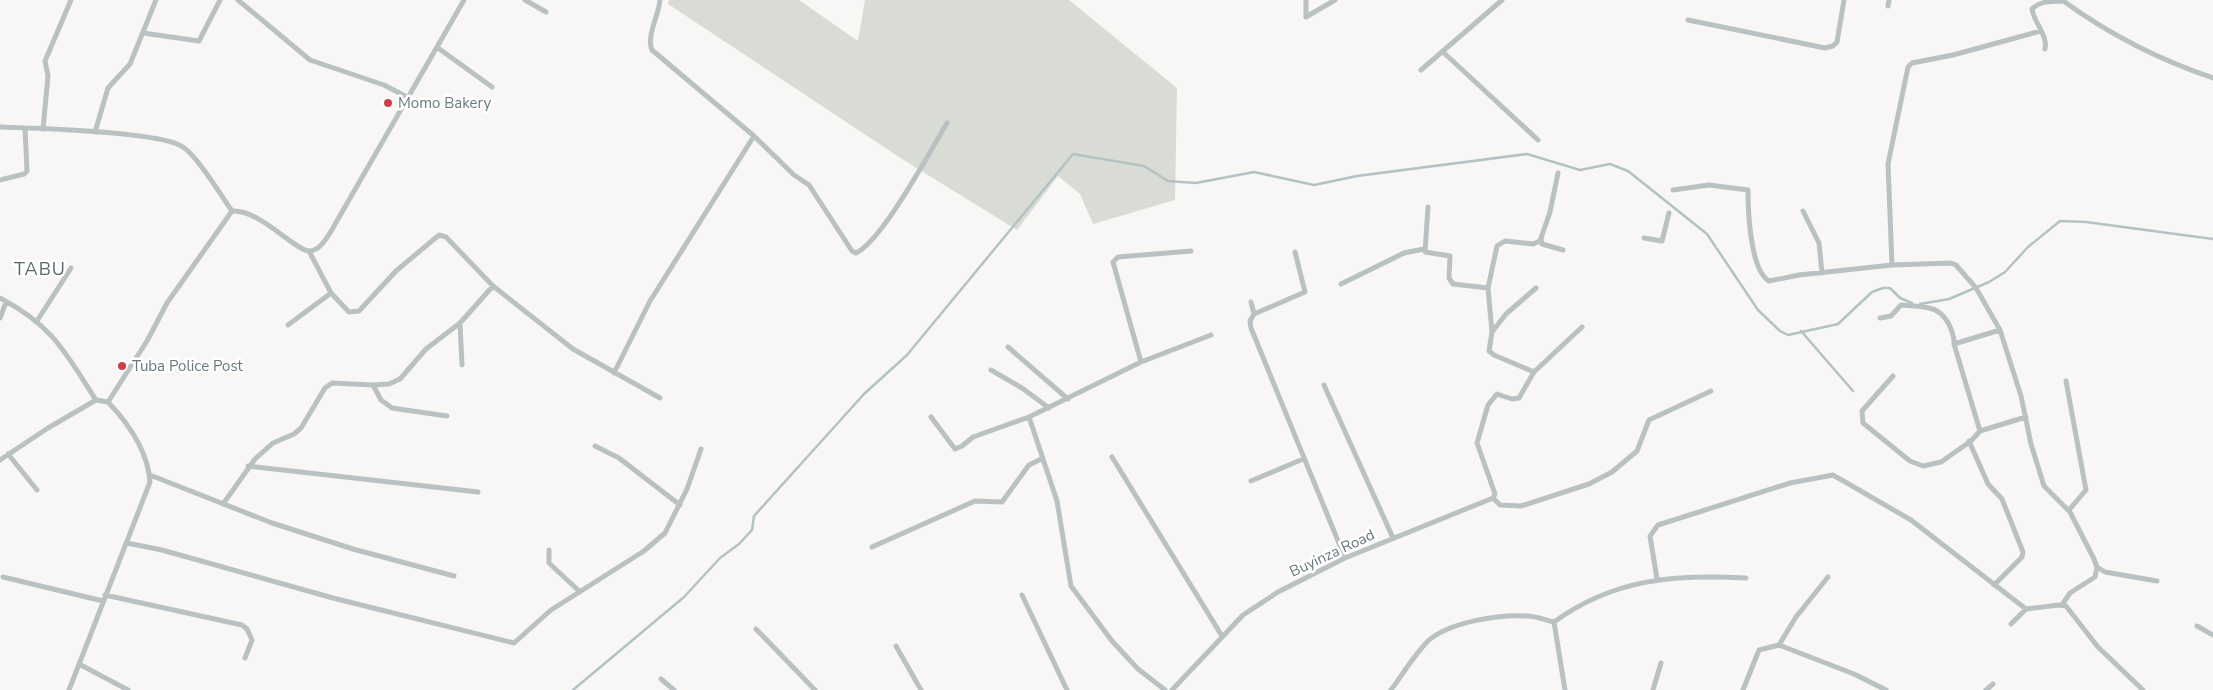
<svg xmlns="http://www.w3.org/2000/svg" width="2213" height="690" font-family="'Nunito Sans',sans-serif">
<rect width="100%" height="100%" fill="#f8f7f5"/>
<path fill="#d9dcd5" d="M 669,0 L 799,0 L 858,41 L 865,0 L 1069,0 L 1177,88 L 1175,200 L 1093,224 L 1080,194 L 1058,176 L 1017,230 L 902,159 L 668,4 Z"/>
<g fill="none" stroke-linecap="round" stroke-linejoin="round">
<path stroke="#b3c3c3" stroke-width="2.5" d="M 1920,304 L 1949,299 L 1989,282 L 2005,272 L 2028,247 L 2060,221 L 2086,222 L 2213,239
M 1801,331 L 1853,391
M 573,690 L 684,597 L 720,558 L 739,544 L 752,530 L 754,516 L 864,394 L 907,355 L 1073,154 L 1144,166 L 1168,181 L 1196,183 L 1254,172 L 1314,185 L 1357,176 L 1527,154 L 1580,170 L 1610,164 L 1628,171 L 1707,234 L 1758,310 L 1780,331 L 1788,335 L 1838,324 L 1872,292 L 1883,288 L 1890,288 L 1900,298 L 1912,303"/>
<path stroke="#bac1c2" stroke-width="5" d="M 238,0 L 310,60 L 384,85 L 407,97
M 525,0 L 546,12
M 660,0 C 659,15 646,36 652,50 L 754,136 L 794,175 L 809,185 L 852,251 L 856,253 C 883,240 930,151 947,123
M 2062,0 C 2107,33 2160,60 2213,78
M 1888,6 L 1889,0
M 1306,17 L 1335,0
M 1306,17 L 1306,0
M 1688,20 L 1825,48 L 1833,46 L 1837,42 L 1844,0
M 143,33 L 199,41 L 220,0
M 438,48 L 492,87
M 2045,49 C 2048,35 2034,23 2032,9 C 2040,0 2053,2 2064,1
M 1443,52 L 1538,140
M 1421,70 L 1502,0
M 0,127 C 32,128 161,131 183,147 C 198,157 220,194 232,211
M 43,129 L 48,76 L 45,61 L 71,0
M 95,132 L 108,88 L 130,64 L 156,0
M 0,180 L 24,174 L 27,171 L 25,128
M 1673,190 L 1709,185 L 1748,190 C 1748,210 1750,270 1769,281 L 1799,275 L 1892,265 L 1951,263 L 1956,265 L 1976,288 L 2000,330 L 2021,396 L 2031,444 L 2044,486 L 2070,512 L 2094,559 L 2097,567 L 2095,577 L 2070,593 L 2062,605
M 1428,207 L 1425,252 L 1450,256 L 1449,278 L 1453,284 L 1488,288
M 1803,211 L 1819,243 L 1822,273
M 1644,238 L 1662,241 L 1669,213
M 1541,239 L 1542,244 L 1563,250
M 1295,252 L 1305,292 L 1254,314 L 1250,321 L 1251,328 L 1345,558
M 1892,265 L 1888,164 L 1908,67 L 1912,63 L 1953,55 L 2041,31
M 1341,284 L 1404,253 L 1424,249
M 331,293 L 349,312 L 359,311 L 396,271 L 439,235 L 446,237 L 493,286
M 0,298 C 53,326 65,352 96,400
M 1251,302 L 1254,314
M 0,318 L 6,302
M 1880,318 L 1891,316 L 1901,305 C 1925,307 1941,304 1951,329 C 1953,335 1955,339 1954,344 L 2000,330
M 37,321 L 71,268
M 460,323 L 462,365
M 288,325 L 331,293 L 309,251
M 1492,332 L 1506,314 L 1536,288
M 1954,344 L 1980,431
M 1008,347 L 1068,399
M 1141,362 L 1113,262 L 1118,257 L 1191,251
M 991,370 L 1022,388 L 1049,408
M 1534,372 L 1494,355 L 1489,351 L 1492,332 L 1488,288 L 1497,246 L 1505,241 L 1533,244 L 1540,241 L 1550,212 L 1558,173
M 614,373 L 650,301 L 754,136
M 1893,376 L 1862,411 L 1863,423 L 1910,461 L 1923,466 L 1941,462 L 1971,441 L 1980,431 L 2026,417
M 2066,381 L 2086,490 L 2069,510
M 373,385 L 381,400 L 392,408 L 447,416
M 1324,385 L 1393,538
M 108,402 L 147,341 L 167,303 L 232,211 C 260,209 296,252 310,251 C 320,250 325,240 330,233 L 464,0
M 931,417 L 955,449 L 962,446 L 973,437 L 1029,417
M 1969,441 L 1988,484 L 2002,499 L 2023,552 L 2022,557 L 1994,585
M 595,446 L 619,458 L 680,505
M 8,454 L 37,490
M 1112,457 L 1222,636
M 0,460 L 48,428 L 96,400 L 108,402
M 248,466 L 478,492
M 150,475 L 272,523 L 353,549 L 454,576
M 1251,481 L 1303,459
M 1493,498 L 1500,505 L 1521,506 L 1589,484 L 1612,472 L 1637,451 L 1649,420 L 1711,391
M 223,504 L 255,459 L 273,443 L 294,434 L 301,428 L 325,388 L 332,383 L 373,385 L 389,384 L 400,379 L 426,349 L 460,323 L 493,286 L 573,349 L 660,398
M 127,543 L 162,550 L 333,598 L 514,643 L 551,610 L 644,551 L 665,533 L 687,489 L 701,449
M 872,547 L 975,501 L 1002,502 L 1029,465 L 1043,458
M 549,550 L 549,563 L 579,591
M 2097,567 L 2105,572 L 2157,581
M 3,577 L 103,601
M 1657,579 L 1650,536 L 1658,525 L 1790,483 L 1833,475 L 1911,520 L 2026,609 L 2059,605 L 2066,606 L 2098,647 L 2143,690
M 105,595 L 242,625 L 247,629 L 252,640 L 245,658
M 1022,595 L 1067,690
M 1554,622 C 1613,579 1674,574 1746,578
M 1554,622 L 1565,690
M 2011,624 L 2026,609
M 2197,626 L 2213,635
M 756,629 L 815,690
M 1779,645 L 1796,617 L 1828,577
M 896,646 L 921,690
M 79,664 L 128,690
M 661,679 L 674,690
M 69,690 L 150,482 C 148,452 128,423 108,402
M 1165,690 L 1138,669 L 1112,641 L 1071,586 L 1057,501 L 1029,417 L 1141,362 L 1211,335
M 1172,690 L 1243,615 L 1278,592 L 1345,558 L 1493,498 L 1495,494 L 1477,443 L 1488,405 L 1497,394 L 1512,399 L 1519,398 L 1534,372 L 1582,327
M 1391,690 C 1403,674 1414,655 1428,641 C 1449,622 1500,614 1527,616 C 1536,616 1545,620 1554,622
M 1653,690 L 1661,663
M 1743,690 L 1759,650 L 1779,645 L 1854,674 L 1886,690
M 1986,690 L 1993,684"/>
</g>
<g fill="#d03d46" stroke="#fff" stroke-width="2">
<circle cx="388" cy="103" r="5"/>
<circle cx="122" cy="366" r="5"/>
</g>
<g text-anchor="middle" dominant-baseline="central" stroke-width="5" stroke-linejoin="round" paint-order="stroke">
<g font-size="15" fill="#667a7d" stroke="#fff" text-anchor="start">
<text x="398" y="103">Momo Bakery</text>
<text x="132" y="366">Tuba Police Post</text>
</g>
<g font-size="15" fill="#667a7d" stroke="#fff">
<text transform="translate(1332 553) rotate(-25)">Buyinza Road</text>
</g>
<g font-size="18" letter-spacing="1" fill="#576669" stroke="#fff">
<text x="40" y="269">TABU</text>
</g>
</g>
</svg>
